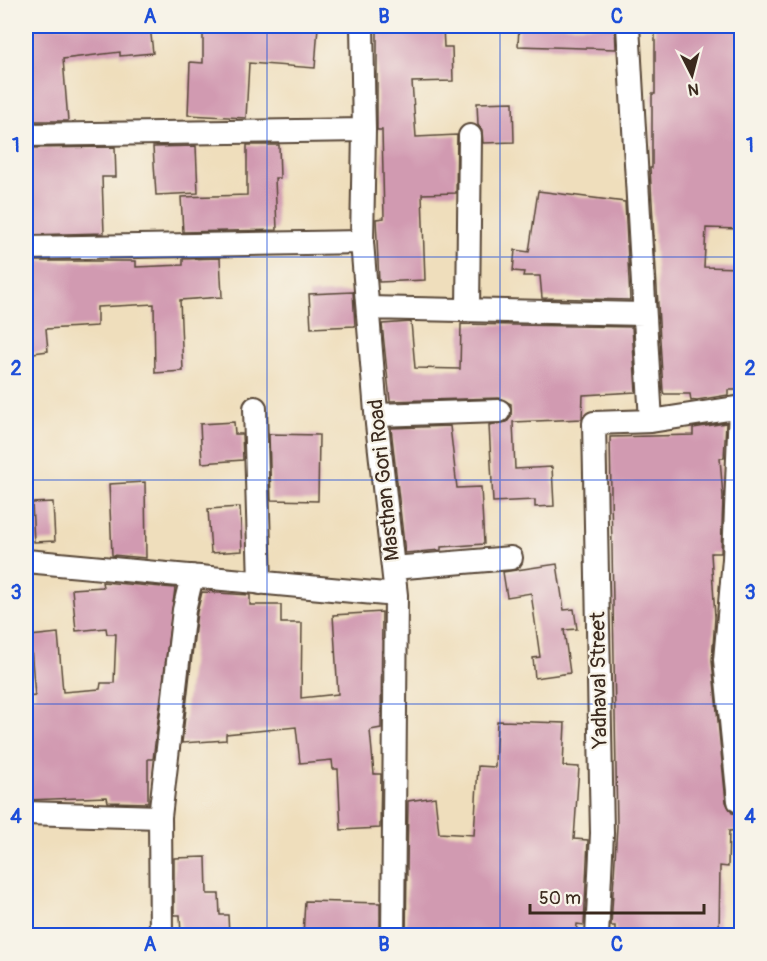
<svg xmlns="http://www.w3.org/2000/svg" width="767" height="961" font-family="Pangolin,sans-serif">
<rect width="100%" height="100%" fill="#f7f3e8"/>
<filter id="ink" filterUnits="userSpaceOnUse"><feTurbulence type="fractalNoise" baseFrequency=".0167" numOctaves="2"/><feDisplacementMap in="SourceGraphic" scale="12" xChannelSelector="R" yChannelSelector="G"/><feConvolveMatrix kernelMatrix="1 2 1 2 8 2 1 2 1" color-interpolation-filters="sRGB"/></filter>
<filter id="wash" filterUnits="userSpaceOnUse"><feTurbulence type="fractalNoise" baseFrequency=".008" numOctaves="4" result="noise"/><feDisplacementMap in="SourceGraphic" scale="24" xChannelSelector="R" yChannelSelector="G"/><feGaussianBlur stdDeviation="1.35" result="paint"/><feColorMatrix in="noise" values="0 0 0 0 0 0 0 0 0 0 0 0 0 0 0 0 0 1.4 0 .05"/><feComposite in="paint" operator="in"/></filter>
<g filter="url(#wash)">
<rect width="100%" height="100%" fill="#efdebc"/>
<g id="blocks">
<path fill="#d19ab1" d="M 26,26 L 150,26 L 153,53 L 120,56 L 120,52 L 63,59 L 68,121 L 26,121 Z
M 232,26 L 318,26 L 315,68 L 249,63 L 246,118 L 188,115 L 190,62 L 203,63 L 203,28 L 232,29 Z
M 377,26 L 443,26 L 444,47 L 452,47 L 453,81 L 412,82 L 416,137 L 457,135 L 456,193 L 422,194 L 425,280 L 379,282 L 376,219 L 384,218 L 382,130 L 377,130 Z
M 519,26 L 615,26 L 616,49 L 518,46 Z
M 655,26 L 741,26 L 741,229 L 706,228 L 704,267 L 741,268 L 741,390 L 728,390 L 728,395 L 691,401 L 690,394 L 664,394 L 663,391 L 650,168 L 652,168 L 652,94 L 655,94 Z
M 513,102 L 514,142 L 483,143 L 482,130 L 478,125 L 477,103 Z
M 247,145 L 279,145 L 280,178 L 275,178 L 277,230 L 183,232 L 181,197 L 247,195 Z
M 196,146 L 198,193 L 156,195 L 153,147 Z
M 115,147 L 116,177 L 102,177 L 104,233 L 26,235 L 26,148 Z
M 538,191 L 625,202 L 630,300 L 542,298 L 540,276 L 523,276 L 524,272 L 513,271 L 515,250 L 529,252 Z
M 220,258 L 222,297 L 180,300 L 183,371 L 155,373 L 154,304 L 97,307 L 97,326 L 46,329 L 48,351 L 26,354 L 26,261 L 136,261 L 136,267 L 183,265 L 183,259 Z
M 353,292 L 355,326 L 311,328 L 309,294 Z
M 411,322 L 415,368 L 460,369 L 461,324 L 632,327 L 636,392 L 583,395 L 582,419 L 513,422 L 515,469 L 552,467 L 554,506 L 535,507 L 535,500 L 493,502 L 489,425 L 507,422 L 511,417 L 511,404 L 499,398 L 390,401 L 382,324 Z
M 234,422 L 235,434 L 242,434 L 243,460 L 202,463 L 200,424 Z
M 726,423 L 724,458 L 720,458 L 723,497 L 721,553 L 711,553 L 715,617 L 712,661 L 726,802 L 732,813 L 741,814 L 741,830 L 729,831 L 728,867 L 720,866 L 719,936 L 615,934 L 615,926 L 611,926 L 617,826 L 610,437 L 693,435 L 693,428 Z
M 450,426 L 457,488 L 481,487 L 484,544 L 441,547 L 441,550 L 405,553 L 391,428 Z
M 269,434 L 319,435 L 318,501 L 271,500 Z
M 145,482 L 146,558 L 112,555 L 109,484 Z
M 53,502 L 55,541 L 34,542 L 32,503 Z
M 240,507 L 242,551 L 211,553 L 208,509 Z
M 557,564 L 564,610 L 574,609 L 577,629 L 564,630 L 570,673 L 535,678 L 533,658 L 540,657 L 531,593 L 507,597 L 503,572 Z
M 102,582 L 175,588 L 153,759 L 148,759 L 148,803 L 108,802 L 107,797 L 26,800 L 26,697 L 35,696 L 30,636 L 58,633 L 63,692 L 100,689 L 101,683 L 114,683 L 116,634 L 107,634 L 106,628 L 76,631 L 72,589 L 103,587 Z
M 202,592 L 250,595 L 250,605 L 281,605 L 281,623 L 302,623 L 301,698 L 338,694 L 333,615 L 382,612 L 381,728 L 370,730 L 374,774 L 381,774 L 380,828 L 341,830 L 338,769 L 333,769 L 332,760 L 300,763 L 296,727 L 226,734 L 226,740 L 182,743 L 197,612 Z
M 497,721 L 565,723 L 563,766 L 579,767 L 574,839 L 588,840 L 584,925 L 577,924 L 576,936 L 406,936 L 408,801 L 435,797 L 439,833 L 474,835 L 478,766 L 495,767 Z
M 206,857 L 207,894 L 219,894 L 220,915 L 228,915 L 229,936 L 181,936 L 180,915 L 174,915 L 174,858 Z
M 305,901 L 380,903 L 380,936 L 303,936 Z"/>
</g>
</g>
<g filter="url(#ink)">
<use href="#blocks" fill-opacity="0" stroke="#564536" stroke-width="1.5"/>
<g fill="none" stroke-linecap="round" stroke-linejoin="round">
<defs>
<path id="street" d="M 362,26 L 364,130 L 362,242 L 377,424 L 396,595 L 393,936
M 628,26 L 651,421
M 26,135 L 364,130
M 26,248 L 362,242
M 368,308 L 644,314
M 468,310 L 470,136
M 740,407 L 734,559 L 725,660 L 739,801 L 742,801
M 255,408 L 260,583
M 377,415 L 499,411
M 26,561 L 396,595
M 393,568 L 511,558
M 26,813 L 160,817
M 161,936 L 160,817 L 184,610 L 192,576
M 597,936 L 602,833 L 594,423 L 651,421 L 742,407"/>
</defs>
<use href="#street" stroke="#564536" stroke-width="26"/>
<use href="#street" stroke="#fff" stroke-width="22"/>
</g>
</g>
<path fill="none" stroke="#1d4ed8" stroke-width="1.5" stroke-opacity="0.55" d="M 267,26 L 267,936M 500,26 L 500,936M 26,257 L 742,257M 26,480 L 742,480M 26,704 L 742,704"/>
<g text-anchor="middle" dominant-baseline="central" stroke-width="4.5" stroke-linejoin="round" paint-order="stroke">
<g font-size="21" fill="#3b2a1e" stroke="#f7f3e8">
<text transform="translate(384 480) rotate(-96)">Masthan Gori Road</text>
<text transform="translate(599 680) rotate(-91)">Yadhaval Street</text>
</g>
</g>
<rect width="767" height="961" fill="none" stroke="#f7f3e8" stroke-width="66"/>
<g transform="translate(692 75) rotate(174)" stroke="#f7f3e8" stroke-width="4.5" paint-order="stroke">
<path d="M0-4.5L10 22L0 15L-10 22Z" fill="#3b2a1e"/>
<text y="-9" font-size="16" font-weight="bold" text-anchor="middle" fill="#3b2a1e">N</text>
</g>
<path d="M530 904v9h174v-9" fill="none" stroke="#3b2a1e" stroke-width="3"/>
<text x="539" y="904" font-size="18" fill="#3b2a1e" stroke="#f7f3e8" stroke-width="4.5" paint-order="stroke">50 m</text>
<rect x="33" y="33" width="701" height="895" fill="none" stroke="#1d4ed8" stroke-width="2"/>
<g font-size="20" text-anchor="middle" font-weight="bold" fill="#1d4ed8">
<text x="150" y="23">A</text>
<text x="384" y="23">B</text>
<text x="617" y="23">C</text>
<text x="16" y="152">1</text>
<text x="750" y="152">1</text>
<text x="16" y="375">2</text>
<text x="750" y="375">2</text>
<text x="16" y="599">3</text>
<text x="750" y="599">3</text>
<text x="16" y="823">4</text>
<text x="750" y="823">4</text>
<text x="150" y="951">A</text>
<text x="384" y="951">B</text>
<text x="617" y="951">C</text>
</g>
</svg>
